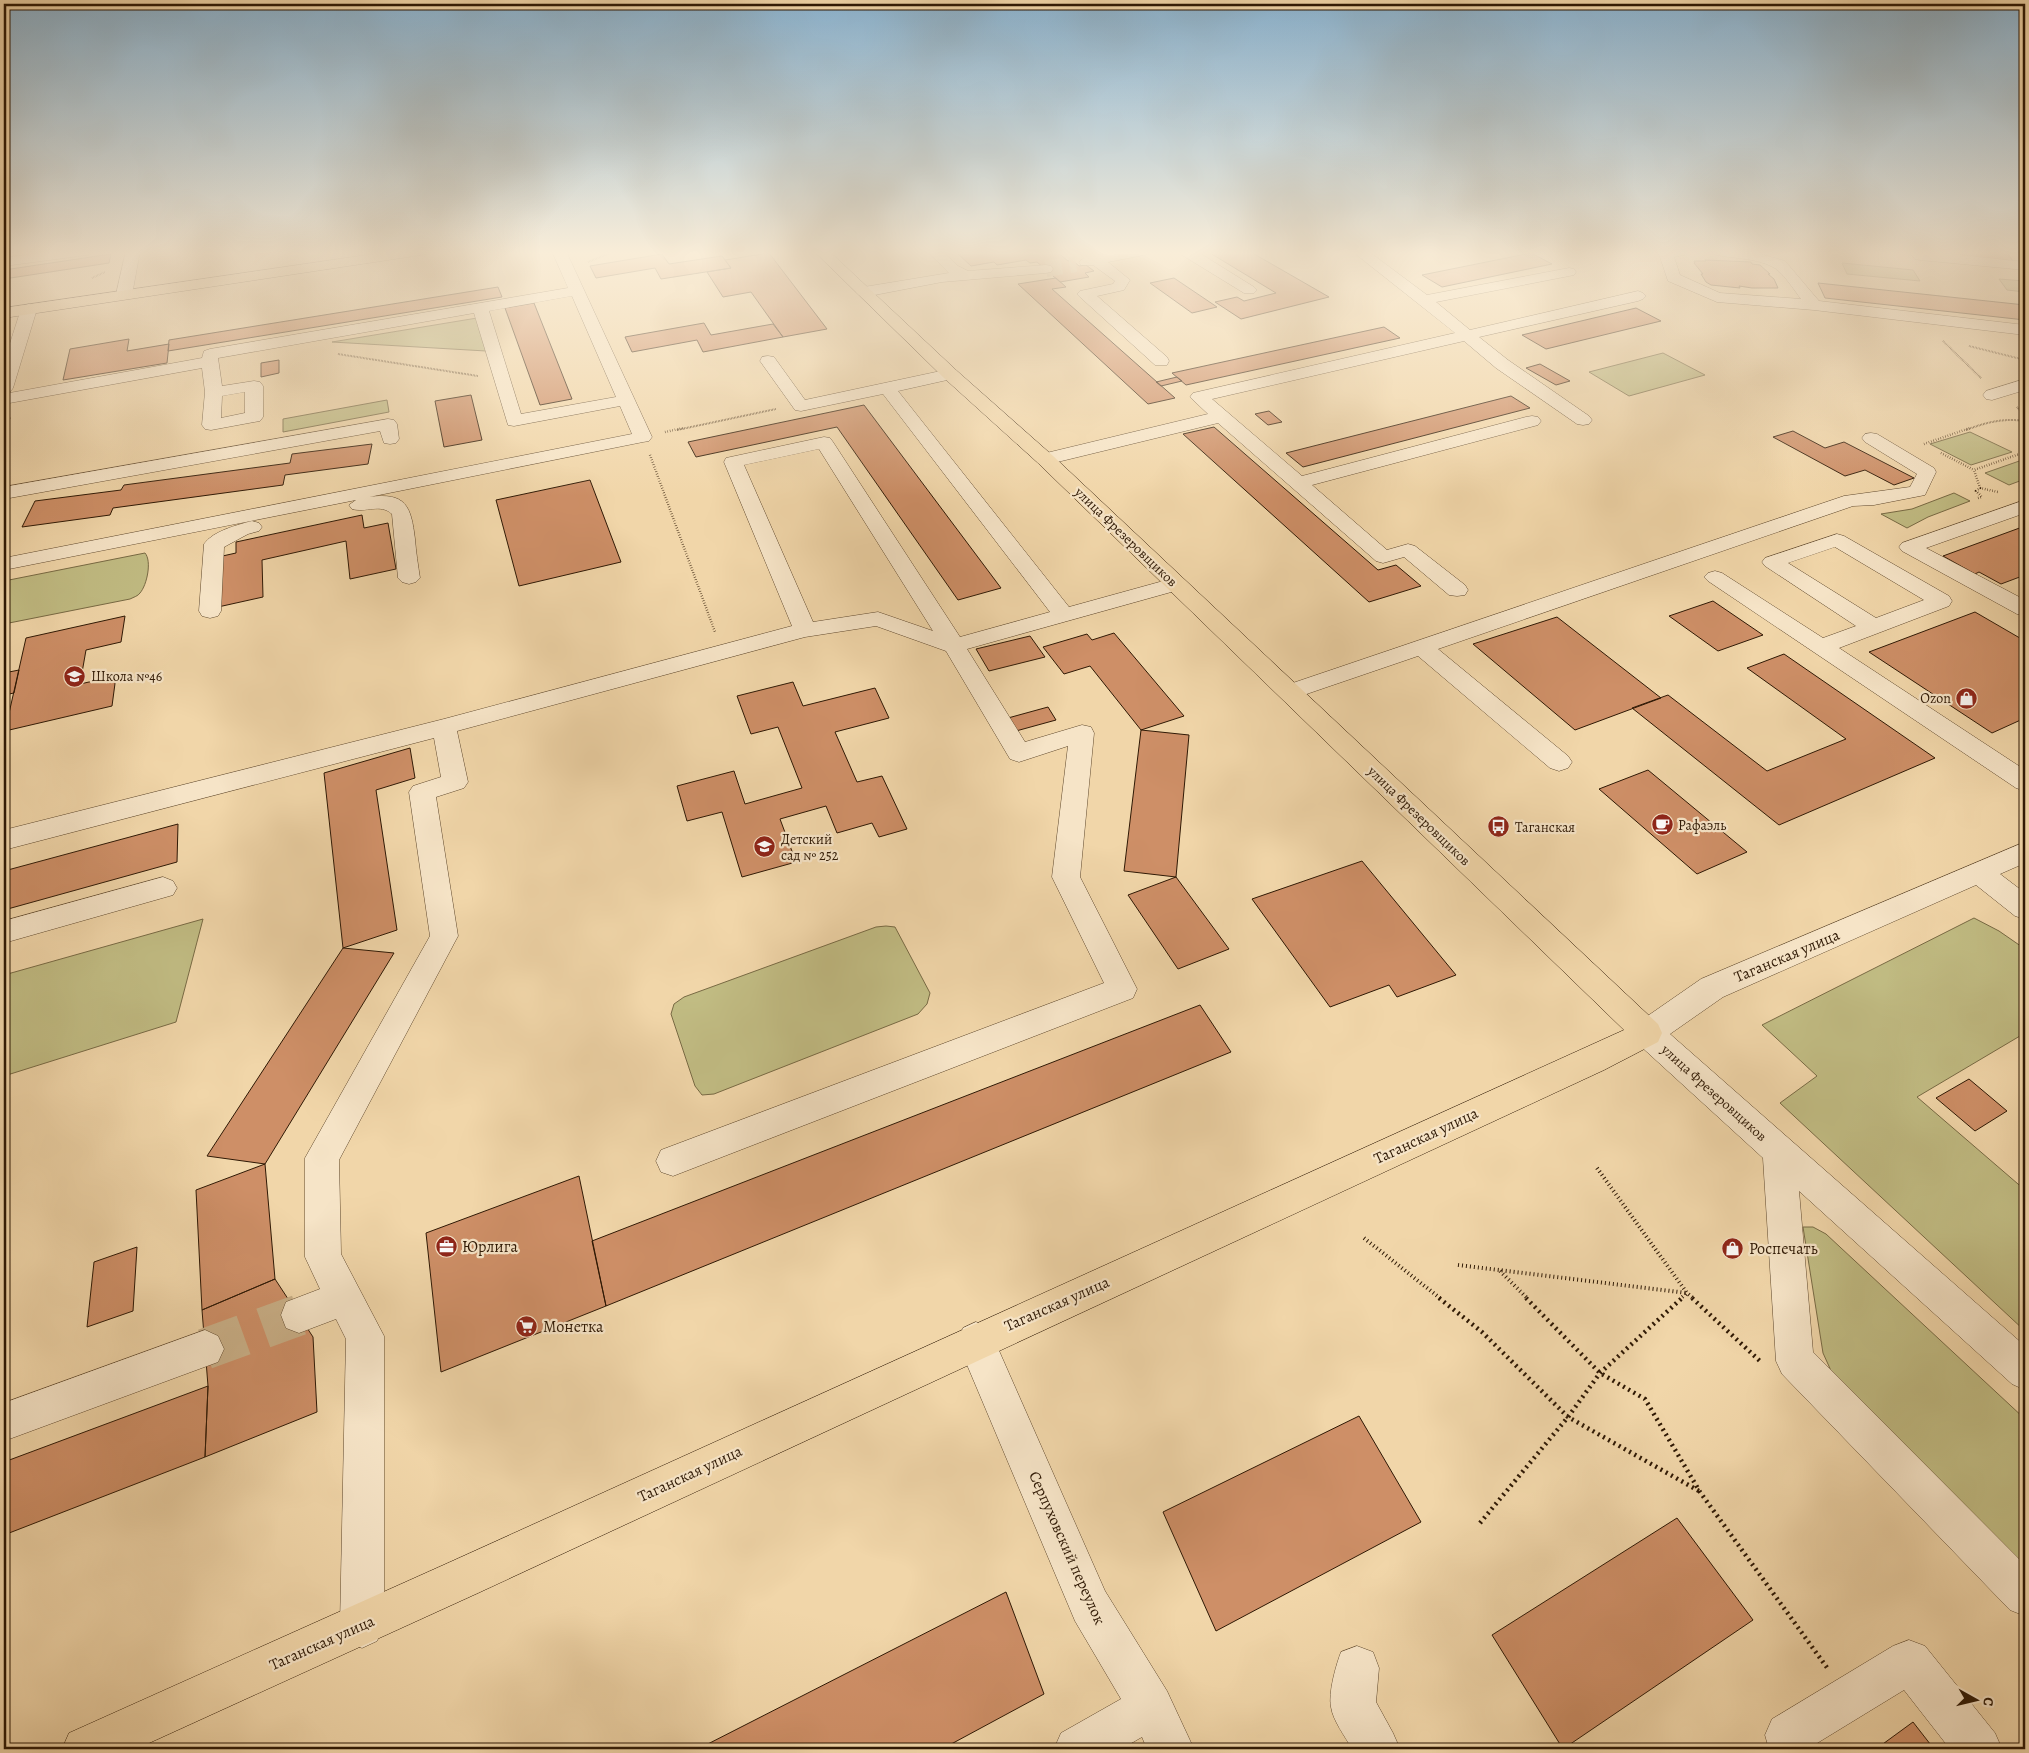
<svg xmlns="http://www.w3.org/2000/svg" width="2029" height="1753" font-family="Alegreya,serif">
<rect width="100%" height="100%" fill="#f1d6a9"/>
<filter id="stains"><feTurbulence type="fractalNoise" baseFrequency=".004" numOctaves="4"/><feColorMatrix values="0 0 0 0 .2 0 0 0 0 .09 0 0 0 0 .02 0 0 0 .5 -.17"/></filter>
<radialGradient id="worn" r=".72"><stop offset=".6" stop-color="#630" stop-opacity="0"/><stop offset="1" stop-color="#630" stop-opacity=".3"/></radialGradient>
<path fill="#c1bc83" stroke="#786a44" d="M 1842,263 L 1913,270 L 1920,281 L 1847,274 Z
M 1999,279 L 2025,281 L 2025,292 L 2007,290 Z
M 477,318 L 486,351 L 332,342 Z
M 1663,353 L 1705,375 L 1629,396 L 1589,372 Z
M 387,400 L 389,412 L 283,432 L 283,419 Z
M 1970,432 L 2012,452 L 1971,465 L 1930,444 Z
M 2025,459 L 2025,479 L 2009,485 L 1985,473 Z
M 1954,493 L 1970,501 L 1928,517 L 1907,528 L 1881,514 L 1912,509 Z
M 145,553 C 152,561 147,585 140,593 C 138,596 134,597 130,599 L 4,624 L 4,581 Z
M 1974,918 L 1999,931 L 2025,949 L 2025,1033 L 1917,1097 L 2025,1190 L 2025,1331 L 1780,1103 L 1817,1076 L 1762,1025 Z
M 203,919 L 176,1022 L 4,1076 L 4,975 Z
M 886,926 L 895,927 L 930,993 L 927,1004 L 918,1014 L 714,1094 L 702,1095 L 695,1086 L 671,1014 L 674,1004 L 684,997 L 876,927 Z
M 1803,1227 L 1813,1227 L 1826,1234 L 2025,1419 L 2025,1571 L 1863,1415 L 1837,1384 L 1823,1353 Z"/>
<path fill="#ce8f67" stroke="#2e1804" d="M 962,251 L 1056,251 L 1068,261 L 1072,260 L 1079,266 L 1086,265 L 1094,271 L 1085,273 L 1089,277 L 1060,282 L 1037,262 L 1030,263 L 1026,260 L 997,265 L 994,262 L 971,266 L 956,252 Z
M 1218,251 L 1249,251 L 1329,297 L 1241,319 L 1215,302 L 1237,297 L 1244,301 L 1276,293 L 1210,253 Z
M 1926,251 L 2006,251 L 2013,261 L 1927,252 Z
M 769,253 L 827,329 L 783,337 L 751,292 L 723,297 L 707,272 L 731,268 L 725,260 Z
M 1531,253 L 1552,264 L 1442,287 L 1422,275 Z
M 111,254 L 109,263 L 4,279 L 4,270 Z
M 662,254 L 669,264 L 722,256 L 731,268 L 661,279 L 655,268 L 596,278 L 590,266 Z
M 1705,260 L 1751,262 L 1752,264 L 1760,265 L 1770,274 L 1768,274 L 1774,279 L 1778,288 L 1752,288 L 1739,286 L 1740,288 L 1711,285 L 1706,282 L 1701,274 L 1703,274 L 1694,263 L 1695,263 L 1694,261 L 1706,261 Z
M 1056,278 L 1066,287 L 1052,289 L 1175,398 L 1148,404 L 1018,284 Z
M 1174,278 L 1217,307 L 1192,313 L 1150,283 Z
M 1818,283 L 2025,305 L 2025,320 L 1825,298 Z
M 498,287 L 502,297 L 168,351 L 169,340 Z
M 534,303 L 572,399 L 540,405 L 505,308 Z
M 1636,308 L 1661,321 L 1546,349 L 1522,335 Z
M 704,323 L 711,335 L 773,324 L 783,337 L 703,352 L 697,340 L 632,352 L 625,337 Z
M 1384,327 L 1400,338 L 1186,385 L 1172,373 Z
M 129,339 L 127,351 L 169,344 L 167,363 L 63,380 L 70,349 Z
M 279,360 L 279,373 L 261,377 L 261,363 Z
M 1540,364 L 1570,381 L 1556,385 L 1526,368 Z
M 1177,377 L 1182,381 L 1161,386 L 1156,382 Z
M 471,395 L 482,440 L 444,447 L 435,401 Z
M 1511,396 L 1530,408 L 1303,467 L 1286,453 Z
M 864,405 L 1001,588 L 958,600 L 837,427 L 696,457 L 688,442 Z
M 1269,411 L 1282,422 L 1268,425 L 1255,414 Z
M 1214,427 L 1378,570 L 1396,565 L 1421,586 L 1369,602 L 1183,434 Z
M 1793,431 L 1825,448 L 1844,442 L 1914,478 L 1894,485 L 1865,470 L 1845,476 L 1773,437 Z
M 372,444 L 368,464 L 285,475 L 283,485 L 113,508 L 110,515 L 22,527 L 35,501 L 121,490 L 124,485 L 290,463 L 292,454 Z
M 590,480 L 621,562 L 519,586 L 496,500 Z
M 362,515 L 364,528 L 388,523 L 396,569 L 350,579 L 346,541 L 262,560 L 263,597 L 218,607 L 218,557 L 236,553 L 236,542 Z
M 2025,526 L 2025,575 L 2001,584 L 1979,572 L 1975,574 L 1943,556 Z
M 1713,601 L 1763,635 L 1718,651 L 1669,616 Z
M 1975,612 L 2025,641 L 2025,718 L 1992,733 L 1869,652 Z
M 125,616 L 121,642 L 86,650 L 80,684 L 116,676 L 112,706 L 5,731 L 26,638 Z
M 1557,617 L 1661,698 L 1575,730 L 1473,644 Z
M 1114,633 L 1184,716 L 1141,730 L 1090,666 L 1064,674 L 1043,647 L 1087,634 L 1092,640 Z
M 1030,636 L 1045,657 L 989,671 L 976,649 Z
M 1784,654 L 1935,758 L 1779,825 L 1632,708 L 1668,695 L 1767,771 L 1846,739 L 1747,668 Z
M 19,670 L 14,693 L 4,695 L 4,673 Z
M 793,682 L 803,706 L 875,688 L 889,718 L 835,732 L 857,782 L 882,776 L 907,829 L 879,837 L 872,823 L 837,833 L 826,806 L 780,819 L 796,862 L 742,877 L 722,812 L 687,821 L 677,786 L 734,771 L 745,804 L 802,788 L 778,727 L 751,734 L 737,696 Z
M 1048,707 L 1056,720 L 1016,731 L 1008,718 Z
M 1141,730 L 1189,735 L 1176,877 L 1124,871 Z
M 410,748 L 415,778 L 376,790 L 397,930 L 343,948 L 324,773 Z
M 1648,770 L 1747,852 L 1697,874 L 1599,789 Z
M 178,824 L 177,862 L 4,910 L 4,871 Z
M 1362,861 L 1456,975 L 1397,997 L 1389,985 L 1330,1007 L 1252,899 Z
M 1176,877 L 1229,949 L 1178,969 L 1128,895 Z
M 343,948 L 394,953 L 265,1164 L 207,1156 Z
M 1200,1005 L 1231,1052 L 606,1306 L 592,1241 Z
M 1969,1079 L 2007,1111 L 1975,1131 L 1936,1098 Z
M 265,1164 L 275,1279 L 202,1310 L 196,1190 Z
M 579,1176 L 606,1306 L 441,1372 L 426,1233 Z
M 137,1247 L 133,1311 L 87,1327 L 94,1262 Z
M 275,1279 L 313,1337 L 317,1412 L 205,1457 L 208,1386 L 202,1310 Z
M 208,1386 L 205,1457 L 4,1535 L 4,1462 Z
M 1359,1416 L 1421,1522 L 1216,1631 L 1163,1512 Z
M 1677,1518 L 1753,1620 L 1563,1749 L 1492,1635 Z
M 1006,1592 L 1044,1694 L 942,1749 L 698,1749 Z
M 1913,1722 L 1934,1749 L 1876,1749 Z"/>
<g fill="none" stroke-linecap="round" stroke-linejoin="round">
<path stroke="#cab088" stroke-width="16" stroke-dasharray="16 8" stroke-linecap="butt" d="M 1046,269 L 1076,264"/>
<path stroke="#cab088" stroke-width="41" stroke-dasharray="41 21" stroke-linecap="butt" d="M 205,1349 L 299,1315"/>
<defs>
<path id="minor" d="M 57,251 L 94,251 L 92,254 L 87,255 L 4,266 L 4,258 Z
M 126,251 L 140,251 L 132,295 L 129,298 L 119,298 L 116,295 Z
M 552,251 L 566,251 L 652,437 L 649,441 L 643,442 L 369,497 C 406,492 411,506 415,539 C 416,552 418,565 420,578 L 416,582 L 409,584 L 402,582 L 398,578 L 392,514 C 380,503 366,513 352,509 L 349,505 L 356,500 L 4,570 L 4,558 L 632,434 L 620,406 L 514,426 L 508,425 L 474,313 L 218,358 L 222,386 L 254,381 L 260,382 L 263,386 L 263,417 L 260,421 L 254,422 L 211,430 L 205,429 L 202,425 L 205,392 L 202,368 L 4,404 L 4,394 L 202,358 L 204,351 L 210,349 L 568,288 ZM 572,296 L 616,397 L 521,414 L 489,311 ZM 245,392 L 245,413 L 221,418 L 222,396 Z
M 927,251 L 942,251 L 958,266 L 968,271 L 1046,265 L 1051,266 L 1053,269 L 1051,272 L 1046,273 L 942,282 L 864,297 L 859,295 L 856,292 L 859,289 L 864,287 L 949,273 Z
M 1077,251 L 1093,251 L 1099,255 L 1123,251 L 1151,251 L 1149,254 L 1108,262 L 1130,280 L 1124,290 L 1097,296 L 1167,357 L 1169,361 L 1167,365 L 1155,365 L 1080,297 L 1077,294 L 1080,291 L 1113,284 L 1115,281 L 1093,265 L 1081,265 L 1079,262 L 1084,258 Z
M 1181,251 L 1203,251 L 1201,254 L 1254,287 L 1257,290 L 1254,293 L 1244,293 L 1182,255 Z
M 1352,251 L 1368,251 L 1427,295 L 1569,268 L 1574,269 L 1576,272 L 1574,275 L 1569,276 L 1436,302 L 1470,330 L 1638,291 L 1643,293 L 1646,296 L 1643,299 L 1638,301 L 1479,337 L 1508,360 L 1589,416 L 1592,420 L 1589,424 L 1583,425 L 1577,424 L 1496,368 L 1464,341 L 1212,399 L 1302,476 L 1526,417 L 1532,416 L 1538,417 L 1541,421 L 1538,425 L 1312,485 L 1387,550 L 1408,544 L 1415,546 L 1465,585 L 1468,590 L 1465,595 L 1457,596 L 1449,595 L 1404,557 L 1383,563 L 1376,561 L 1218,423 L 1045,465 L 1038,463 L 1036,459 L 1038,455 L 1208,414 L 1190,397 L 1193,393 L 1455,333 Z
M 1662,251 L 1689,251 L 1687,254 L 1674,257 L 1680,275 L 1720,293 L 1801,299 C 1795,291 1782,271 1773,267 C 1754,257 1732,259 1712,254 L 1710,251 L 1749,251 L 1785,261 L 1819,301 L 2025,325 L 2025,335 L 1814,310 L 1717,302 L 1668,281 L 1659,254 Z
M 1909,251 L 1923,251 L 2025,262 L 2025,270 L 1920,260 L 1915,259 Z
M 29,304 L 34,306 L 37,309 L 13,388 L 10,392 L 4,393 L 4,362 L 21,309 L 24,306 Z
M 768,356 L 774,357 L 805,400 L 950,369 L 956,370 L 958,374 L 956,378 L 898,391 L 1069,607 L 1174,578 L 1182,579 L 1185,584 L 1182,589 L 967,649 L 1025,742 L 1082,725 L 1091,727 L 1094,733 L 1080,877 L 1137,989 L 1133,998 L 673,1176 L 661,1172 L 656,1161 L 661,1150 L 1104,983 L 1052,877 L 1068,746 L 1019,762 L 1010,759 L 946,651 L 876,626 L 805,637 L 457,731 L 468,782 L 464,788 L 436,797 L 458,936 L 339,1160 L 341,1254 L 384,1336 L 384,1626 L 377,1641 L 362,1648 L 347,1641 L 340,1626 L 346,1339 L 336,1319 L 299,1333 L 286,1328 L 281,1315 L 286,1302 L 320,1289 L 305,1257 L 305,1158 L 430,936 L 409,792 L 413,786 L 441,777 L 434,738 L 4,850 L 4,830 L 444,719 L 792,626 L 724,462 L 726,458 L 824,437 L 830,438 L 833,442 L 960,637 L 1050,612 L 883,394 L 801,411 L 795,410 L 760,361 L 762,357 ZM 819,449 L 933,631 L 878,612 L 813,622 L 744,465 Z
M 2025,379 L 2025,390 L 1992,400 L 1986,399 L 1983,395 L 1986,391 Z
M 388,419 L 394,420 L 397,424 L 399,439 L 396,443 L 390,444 L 384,443 L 380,431 L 4,499 L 4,487 Z
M 1871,433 L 1877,434 L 1934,468 L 1936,472 L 1925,495 L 1874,505 L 1853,506 L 1438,649 L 1568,756 L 1572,762 L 1568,768 L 1559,771 L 1550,768 L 1418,656 L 1289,700 L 1281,697 L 1277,692 L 1281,687 L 1844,496 L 1910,487 L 1917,474 L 1865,442 L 1862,438 L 1865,434 Z
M 2025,500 L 2025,513 L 1926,548 L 2025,600 L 2025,615 L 2017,614 L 1902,551 L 1899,547 L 1902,543 Z
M 252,521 L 259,523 L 262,527 L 259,531 L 248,534 L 224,547 L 221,611 L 218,616 L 210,618 L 202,616 L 199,611 L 204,544 C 213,531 237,525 252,521 Z
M 1837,534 L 1844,536 L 1949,596 L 1952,601 L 1949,606 L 1839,648 L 2025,770 L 2025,791 L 2016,788 L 1708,581 L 1704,577 L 1708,573 L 1715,571 L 1722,573 L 1823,638 L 1856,626 L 1765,566 L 1762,562 L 1765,558 ZM 1835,547 L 1924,600 L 1876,618 L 1788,563 Z
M 2025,842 L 2025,863 L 2000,874 L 2025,893 L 2025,919 L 2015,916 L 1976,885 L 1723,997 L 1670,1034 L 2025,1346 L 2025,1390 L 2012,1384 L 1799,1191 L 1813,1352 L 2025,1565 L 2025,1616 L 2010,1610 L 1782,1374 L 1776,1361 L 1763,1158 L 1636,1042 L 1632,1033 L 1636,1024 L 1701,979 Z
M 163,877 L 173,881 L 177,888 L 173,895 L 4,943 L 4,921 Z
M 976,1322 L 989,1328 L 1105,1591 L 1167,1691 L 1194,1749 L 1147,1749 L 1142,1737 L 1121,1749 L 1054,1749 L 1061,1733 L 1121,1699 L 1075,1621 L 957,1341 L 963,1328 Z
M 205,1330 L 218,1336 L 224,1349 L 218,1362 L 4,1441 L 4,1403 Z
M 1909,1640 L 1925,1646 L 1995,1733 L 2002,1749 L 1950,1749 L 1904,1690 L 1814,1745 L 1815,1749 L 1769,1749 L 1765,1735 L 1772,1719 L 1893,1646 Z
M 1357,1646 L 1373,1652 L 1379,1668 L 1376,1702 L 1393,1733 L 1400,1749 L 1352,1749 C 1345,1736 1333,1721 1331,1707 C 1328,1693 1336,1665 1341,1652 Z"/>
<path id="major" d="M 394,251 L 428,251 L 426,254 L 421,255 L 4,318 L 4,308 Z
M 814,251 L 829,251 L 956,370 L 1052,455 L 1658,1024 L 1662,1033 L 1658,1042 L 1604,1070 L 478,1593 L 136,1749 L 62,1749 L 69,1733 L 448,1563 L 1624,1030 L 1038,463 L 944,378 Z"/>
</defs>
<use href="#minor" stroke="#5f482d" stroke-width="1"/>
<use href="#major" stroke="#2e1804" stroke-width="1"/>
<path stroke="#2e1804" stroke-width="2" stroke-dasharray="0.5 1" stroke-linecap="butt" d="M 588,262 L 615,251
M 92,278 L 105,272
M 1943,341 L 1981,378
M 1969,346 L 2025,360
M 338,354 L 478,376
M 2017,407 L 2025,417
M 6,430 L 10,417
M 677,430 L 776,409
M 1966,430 C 1987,422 2003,418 2025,421"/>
<path stroke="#2e1804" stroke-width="2.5" stroke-dasharray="0.5 2" stroke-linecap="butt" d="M 665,432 L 683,428
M 4,436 L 6,428
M 1924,444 L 1970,428
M 1941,453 L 1974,470
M 650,455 L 715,632
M 1980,488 L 1998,492
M 1978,498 L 1982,497 L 1976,491 L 1980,488 L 1974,470 L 2025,452"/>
<path stroke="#2e1804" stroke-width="4" stroke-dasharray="1 3" stroke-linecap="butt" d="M 1597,1168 L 1687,1293 L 1694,1299
M 1364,1238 L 1441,1299
M 1458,1265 L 1687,1293 L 1680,1299
M 1500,1271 L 1528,1299"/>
<path stroke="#2e1804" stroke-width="4.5" stroke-dasharray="2 4" stroke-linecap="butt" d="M 1439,1298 L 1482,1332 L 1568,1417 L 1699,1491
M 1526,1298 L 1600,1373 L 1645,1399 L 1700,1492 L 1828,1669
M 1692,1298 L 1761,1362
M 1480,1523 L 1568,1417 L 1600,1373 L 1682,1298"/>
<use href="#minor" fill="#f6e4c7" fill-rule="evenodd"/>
<use href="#major" fill="#f1d6a9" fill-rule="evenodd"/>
</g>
<linearGradient id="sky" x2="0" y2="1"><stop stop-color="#8bb5d3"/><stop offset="0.51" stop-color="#f9edd8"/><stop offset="1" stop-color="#f9edd8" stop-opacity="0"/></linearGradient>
<rect width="2029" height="496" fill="url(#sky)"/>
<defs>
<symbol id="school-disc" viewBox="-11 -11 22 22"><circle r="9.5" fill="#8f2418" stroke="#f6e4c7"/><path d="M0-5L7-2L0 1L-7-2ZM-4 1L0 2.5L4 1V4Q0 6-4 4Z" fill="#fff"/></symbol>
<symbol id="shop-disc" viewBox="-11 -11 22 22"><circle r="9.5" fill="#8f2418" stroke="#f6e4c7"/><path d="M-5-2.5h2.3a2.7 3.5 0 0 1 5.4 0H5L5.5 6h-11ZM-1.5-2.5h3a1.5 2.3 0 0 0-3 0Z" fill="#fff"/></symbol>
<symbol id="cafe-disc" viewBox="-11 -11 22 22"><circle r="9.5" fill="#8f2418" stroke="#f6e4c7"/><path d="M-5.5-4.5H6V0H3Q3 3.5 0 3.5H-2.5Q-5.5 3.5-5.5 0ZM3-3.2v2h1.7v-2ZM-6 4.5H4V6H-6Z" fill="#fff"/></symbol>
<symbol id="bus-disc" viewBox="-11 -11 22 22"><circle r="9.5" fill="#8f2418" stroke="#f6e4c7"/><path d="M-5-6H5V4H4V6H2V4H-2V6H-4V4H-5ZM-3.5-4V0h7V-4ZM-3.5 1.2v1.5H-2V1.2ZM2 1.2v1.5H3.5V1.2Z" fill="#fff"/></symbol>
<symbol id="office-disc" viewBox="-11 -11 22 22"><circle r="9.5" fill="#8f2418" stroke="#f6e4c7"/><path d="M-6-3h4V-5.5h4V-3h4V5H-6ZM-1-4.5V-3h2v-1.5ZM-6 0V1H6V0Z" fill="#fff"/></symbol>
<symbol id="supermarket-disc" viewBox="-11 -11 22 22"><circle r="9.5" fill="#8f2418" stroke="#f6e4c7"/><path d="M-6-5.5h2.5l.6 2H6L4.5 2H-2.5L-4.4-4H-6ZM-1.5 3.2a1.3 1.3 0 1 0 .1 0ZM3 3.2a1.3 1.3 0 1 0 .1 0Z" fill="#fff"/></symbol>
</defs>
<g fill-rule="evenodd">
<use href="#school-disc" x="62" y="664" width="25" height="25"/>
<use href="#shop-disc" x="1954" y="686" width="25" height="25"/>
<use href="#cafe-disc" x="1650" y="812" width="25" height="25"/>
<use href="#bus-disc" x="1486" y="814" width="25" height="25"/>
<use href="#school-disc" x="752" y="834" width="25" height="25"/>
<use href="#office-disc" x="434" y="1234" width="25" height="25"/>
<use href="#shop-disc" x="1720" y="1236" width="25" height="25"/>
<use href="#supermarket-disc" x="514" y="1314" width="25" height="25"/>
</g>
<g text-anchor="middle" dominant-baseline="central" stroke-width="4.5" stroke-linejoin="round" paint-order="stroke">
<g font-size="14" fill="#2e1804" stroke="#f6e4c7">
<text transform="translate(1126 537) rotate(44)">улица Фрезеровщиков</text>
<text transform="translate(1419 816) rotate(44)">улица Фрезеровщиков</text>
<text transform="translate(1714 1093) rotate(42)">улица Фрезеровщиков</text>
</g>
<g font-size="14" fill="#2e1804" stroke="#f6e4c7" text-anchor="start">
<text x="91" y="676">Школа №46</text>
<text x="1951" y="698" text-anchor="end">Ozon</text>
<text x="1678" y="825">Рафаэль</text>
<text x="1515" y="827">Таганская</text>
<text x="781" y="839">Детский<tspan x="781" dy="16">сад № 252</tspan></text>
</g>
<g font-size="16" fill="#2e1804" stroke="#f6e4c7">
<text transform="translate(1787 956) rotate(-23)">Таганская улица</text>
<text transform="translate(1426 1136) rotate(-25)">Таганская улица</text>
<text transform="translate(1057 1304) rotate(-24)">Таганская улица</text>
<text transform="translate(690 1474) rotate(-25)">Таганская улица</text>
<text transform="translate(1067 1548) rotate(66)">Серпуховский переулок</text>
<text transform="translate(322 1643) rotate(-24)">Таганская улица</text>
</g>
<g font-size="16" fill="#2e1804" stroke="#f6e4c7" text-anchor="start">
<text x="462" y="1247">Юрлига</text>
<text x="1749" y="1249">Роспечать</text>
<text x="543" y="1327">Монетка</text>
</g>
</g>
<rect width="2029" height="1753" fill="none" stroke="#f1d6a9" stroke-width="20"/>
<rect x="5" y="5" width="2019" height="1743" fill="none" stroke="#2e1804" stroke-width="2.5"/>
<rect x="10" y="10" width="2009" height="1733" fill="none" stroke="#2e1804"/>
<g transform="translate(1976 1700) rotate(98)" stroke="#f6e4c7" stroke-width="4" paint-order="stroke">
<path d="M0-4L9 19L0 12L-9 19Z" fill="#2e1804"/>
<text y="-8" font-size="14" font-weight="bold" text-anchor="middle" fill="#2e1804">С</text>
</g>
<rect width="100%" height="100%" filter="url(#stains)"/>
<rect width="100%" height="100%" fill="url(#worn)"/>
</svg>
